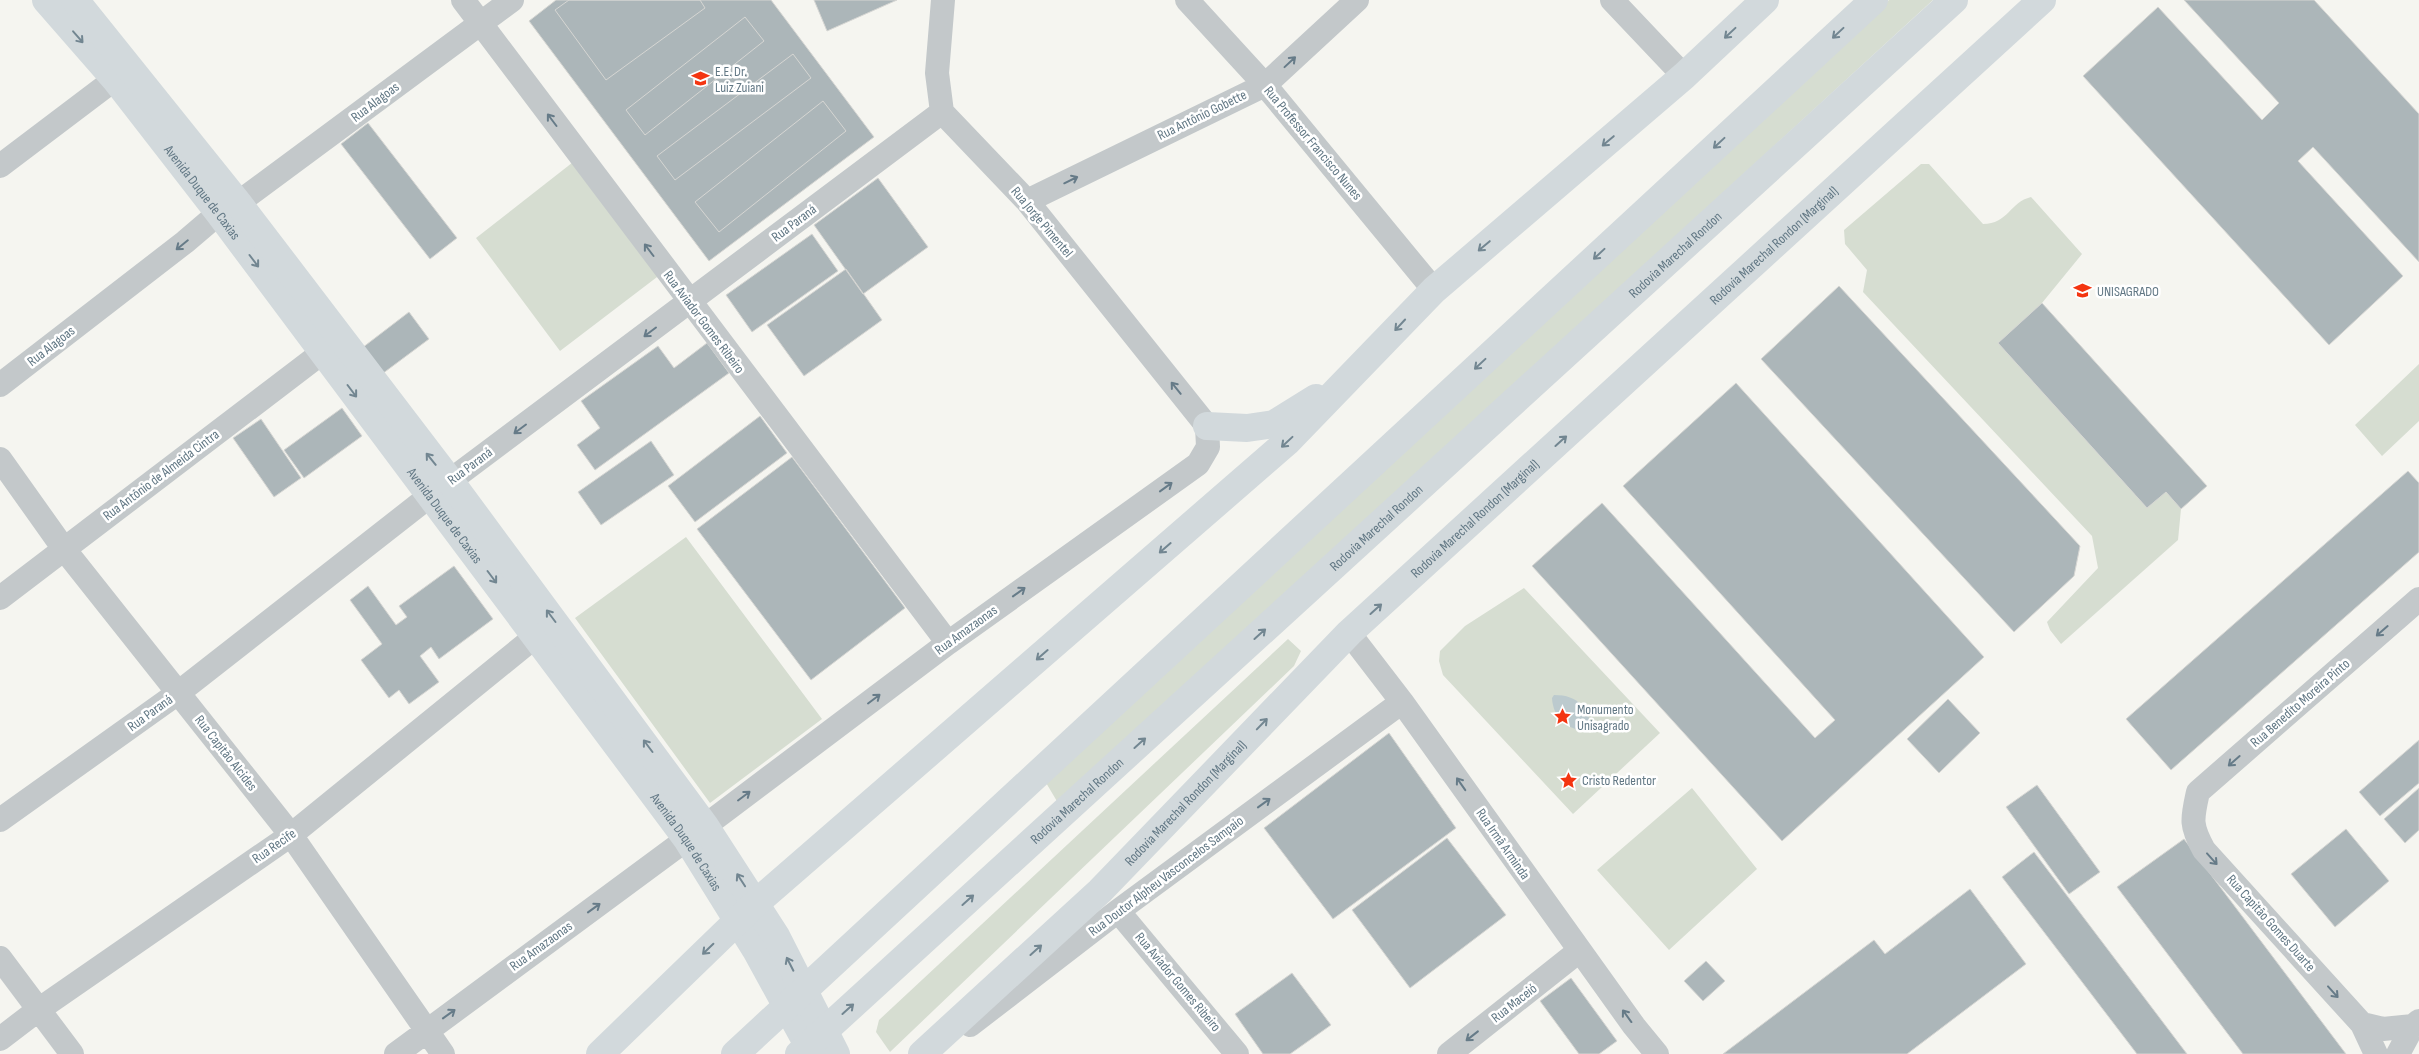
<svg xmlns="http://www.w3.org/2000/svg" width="2419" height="1054" font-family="'Sofia Sans Condensed',sans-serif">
<rect width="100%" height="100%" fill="#f5f5f0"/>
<path fill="#d6ddd1" d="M 1889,0 L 1933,0 L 1058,803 L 1042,776 Z
M 577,159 L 661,274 L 560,351 L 476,238 Z
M 1921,164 L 1929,164 L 1983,224 C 2008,224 2010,202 2031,197 L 2082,254 L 2042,303 L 1998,343 L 2147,508 L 2166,492 L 2181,509 L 2178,540 L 2061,644 L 2050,630 L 2047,622 L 2098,568 L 2092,536 L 1863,292 L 1867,270 L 1845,244 L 1844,230 Z
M 2419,364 L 2419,421 L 2382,456 L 2355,425 Z
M 686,537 L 822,719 L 710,803 L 575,618 Z
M 1524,588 L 1660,733 L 1573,814 L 1443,675 L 1439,661 L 1440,651 L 1465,626 Z
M 1288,639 L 1301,651 L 1294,666 L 890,1052 L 876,1032 L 879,1020 Z
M 1692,788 L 1757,869 L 1669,950 L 1597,870 Z"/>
<path fill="#bccace" d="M 1554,695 C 1579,695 1587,708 1593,730 C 1571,733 1553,720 1552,698 Z"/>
<path fill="#acb6b9" stroke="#d6d6d3" d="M 556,0 L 771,0 L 874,137 L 709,261 L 529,21 Z
M 569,0 L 700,0 L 705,8 L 606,80 L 555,10 Z
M 814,0 L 897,0 L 827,31 Z
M 2184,0 L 2314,0 L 2419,114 L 2419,262 L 2313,147 L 2298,161 L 2403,276 L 2329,345 L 2083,76 L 2158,7 L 2262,120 L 2279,103 Z
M 745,17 L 764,41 L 645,135 L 626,110 Z
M 793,54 L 811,78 L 675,180 L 657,156 Z
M 823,101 L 846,131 L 719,232 L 695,202 Z
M 368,123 L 457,238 L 430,259 L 341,144 Z
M 878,178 L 928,247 L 863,294 L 814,225 Z
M 812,234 L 838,271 L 752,332 L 726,295 Z
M 846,269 L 882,320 L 804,376 L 767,325 Z
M 1839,286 L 2080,546 L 2074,576 L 2014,632 L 1761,359 Z
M 2042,303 L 2207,486 L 2181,509 L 2166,492 L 2147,508 L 1998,343 Z
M 409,312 L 429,339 L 382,374 L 362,348 Z
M 707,343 L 729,373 L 595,470 L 577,445 L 600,428 L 581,401 L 658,346 L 674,368 Z
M 1736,383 L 1984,657 L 1782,841 L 1532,566 L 1602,503 L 1815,738 L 1835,720 L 1623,486 Z
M 342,408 L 362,436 L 304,478 L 284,450 Z
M 760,416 L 787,453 L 695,522 L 668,486 Z
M 261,419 L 301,478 L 274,497 L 233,438 Z
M 651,441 L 674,475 L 601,525 L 578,492 Z
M 792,457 L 905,608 L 811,680 L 697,529 Z
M 2408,471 L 2419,483 L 2419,552 L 2171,770 L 2126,719 Z
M 454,566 L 493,619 L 439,659 L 431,647 L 420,656 L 439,682 L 409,704 L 399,690 L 389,698 L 361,660 L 382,644 L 350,600 L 368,586 L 396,625 L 407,617 L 399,606 Z
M 1948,699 L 1980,733 L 1939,773 L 1907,739 Z
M 1389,733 L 1456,828 L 1333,919 L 1264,828 Z
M 2419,740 L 2419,783 L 2380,816 L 2359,792 Z
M 2037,785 L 2100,872 L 2069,894 L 2006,807 Z
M 2419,788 L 2419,830 L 2405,843 L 2384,819 Z
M 2346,829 L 2389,881 L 2335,927 L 2291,874 Z
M 1447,838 L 1506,915 L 1410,988 L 1352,910 Z
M 2184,839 L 2346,1054 L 2243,1054 L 2117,887 Z
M 2034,852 L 2187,1054 L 2137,1054 L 2002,877 Z
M 1970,889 L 2026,964 L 1907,1054 L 1723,1054 L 1874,940 L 1885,954 Z
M 1706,961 L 1725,981 L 1703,1001 L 1684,981 Z
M 1292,973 L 1331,1025 L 1290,1054 L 1263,1054 L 1235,1014 Z
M 1571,978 L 1617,1041 L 1599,1054 L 1579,1054 L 1540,1001 Z"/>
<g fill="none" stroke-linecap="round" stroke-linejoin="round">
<path stroke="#c3c8ca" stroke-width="24" d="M 463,0 L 948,643
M 1187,0 L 1265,85 L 1434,290
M 1612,0 L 1684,76
M 0,166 L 115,79
M 1027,201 L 1265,85 L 1357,0
M 238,203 L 512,0
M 0,385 L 185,242 L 219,213
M 0,459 L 64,549 L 291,835 L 443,1054
M 0,598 L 323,352
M 1349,633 L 1402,702 L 1634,1026 L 1657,1054
M 0,820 L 178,693 L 431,495 L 942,112
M 705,826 L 948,643 L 1198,464 L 1208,447 L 1207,426 L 1027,201 L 942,112 L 937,73 L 943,0
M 1118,911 L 1237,1054
M 0,958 L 72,1054
M 2362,1024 L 2383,1029 L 2413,1026
M 970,1025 L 1118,911 L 1402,702
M 0,1039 L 38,1010 L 291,835 L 536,636
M 396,1054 L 687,839
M 1449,1054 L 1579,951
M 2376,1054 L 2362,1024 L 2204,850 C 2190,825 2192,819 2198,792 L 2419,599
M 2398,1054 L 2413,1026 L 2419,1021"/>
<g stroke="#d2d9dc" stroke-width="28">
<path id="s1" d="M 46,0 L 115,79 L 219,213 L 687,839 L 756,950 L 813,1054"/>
<path d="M 75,0 L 238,203 L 450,481 L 705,826 L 776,936 L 836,1054"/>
</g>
<g stroke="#d2d9dc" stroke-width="28">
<path d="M 1207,426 L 1247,428 L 1274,424 L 1316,398"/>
<path d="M 600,1054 L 756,903 L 1287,442 L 1434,290 L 1684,76 L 1765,0"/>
<path id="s2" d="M 922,1054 L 1100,891 L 1349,633 L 2042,0"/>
</g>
<g stroke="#d2d9dc" stroke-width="28">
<path d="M 735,1054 L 1874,0"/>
<path id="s3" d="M 799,1054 L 1954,0"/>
</g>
</g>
<defs><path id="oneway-shaft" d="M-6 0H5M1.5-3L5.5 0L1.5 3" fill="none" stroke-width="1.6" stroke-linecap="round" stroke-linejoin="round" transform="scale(1.25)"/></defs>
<g stroke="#728691">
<use href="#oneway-shaft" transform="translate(1730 33) rotate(137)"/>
<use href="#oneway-shaft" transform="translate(1838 33) rotate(137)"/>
<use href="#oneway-shaft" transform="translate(78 37) rotate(49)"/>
<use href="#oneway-shaft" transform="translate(1608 141) rotate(140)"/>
<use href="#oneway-shaft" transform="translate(1719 143) rotate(137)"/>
<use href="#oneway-shaft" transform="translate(1484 246) rotate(140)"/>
<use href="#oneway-shaft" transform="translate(1599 254) rotate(137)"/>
<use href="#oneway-shaft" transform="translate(254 261) rotate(53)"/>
<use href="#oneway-shaft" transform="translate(1400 325) rotate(133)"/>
<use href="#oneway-shaft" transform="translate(1480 364) rotate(137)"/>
<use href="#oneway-shaft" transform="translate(352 391) rotate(53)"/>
<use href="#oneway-shaft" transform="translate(1561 441) rotate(-42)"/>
<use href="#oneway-shaft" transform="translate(1287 442) rotate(137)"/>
<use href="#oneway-shaft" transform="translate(431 459) rotate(-129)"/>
<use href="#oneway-shaft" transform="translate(1165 548) rotate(139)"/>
<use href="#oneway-shaft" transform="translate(492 577) rotate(53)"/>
<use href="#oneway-shaft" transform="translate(1376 609) rotate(-42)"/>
<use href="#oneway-shaft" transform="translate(551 616) rotate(-127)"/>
<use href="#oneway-shaft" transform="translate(1260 634) rotate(-42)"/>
<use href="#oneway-shaft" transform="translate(1042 655) rotate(139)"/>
<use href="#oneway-shaft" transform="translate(1262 724) rotate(-46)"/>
<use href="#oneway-shaft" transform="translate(1140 743) rotate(-42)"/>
<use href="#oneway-shaft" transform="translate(648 746) rotate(-127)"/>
<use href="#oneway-shaft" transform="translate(741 880) rotate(-123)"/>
<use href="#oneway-shaft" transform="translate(968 900) rotate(-42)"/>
<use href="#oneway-shaft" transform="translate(708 949) rotate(136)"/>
<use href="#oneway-shaft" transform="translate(1036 950) rotate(-42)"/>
<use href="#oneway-shaft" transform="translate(790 964) rotate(-117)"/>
<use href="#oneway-shaft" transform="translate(848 1009) rotate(-42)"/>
</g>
<g stroke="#667b88">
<use href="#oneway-shaft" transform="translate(1290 62) rotate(-43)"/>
<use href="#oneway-shaft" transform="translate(552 120) rotate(-127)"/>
<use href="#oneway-shaft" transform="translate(1071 180) rotate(-26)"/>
<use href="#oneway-shaft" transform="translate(182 245) rotate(141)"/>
<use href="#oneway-shaft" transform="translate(649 250) rotate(-127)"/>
<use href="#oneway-shaft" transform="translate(650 332) rotate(143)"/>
<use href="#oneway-shaft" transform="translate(1176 388) rotate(-129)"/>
<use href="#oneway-shaft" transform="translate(520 429) rotate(143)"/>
<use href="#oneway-shaft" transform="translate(1166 487) rotate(-36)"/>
<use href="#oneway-shaft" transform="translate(1019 592) rotate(-36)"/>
<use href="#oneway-shaft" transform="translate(2382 631) rotate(139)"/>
<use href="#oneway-shaft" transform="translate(874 699) rotate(-37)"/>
<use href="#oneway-shaft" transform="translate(2234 761) rotate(139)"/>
<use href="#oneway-shaft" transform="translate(1461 784) rotate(-125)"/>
<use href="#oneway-shaft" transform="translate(744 796) rotate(-37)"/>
<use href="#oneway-shaft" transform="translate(1264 803) rotate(-36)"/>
<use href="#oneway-shaft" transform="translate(2212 859) rotate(48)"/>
<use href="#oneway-shaft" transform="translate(594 908) rotate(-36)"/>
<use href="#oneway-shaft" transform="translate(2333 992) rotate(48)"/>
<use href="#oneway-shaft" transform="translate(449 1014) rotate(-36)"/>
<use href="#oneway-shaft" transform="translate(1627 1016) rotate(-126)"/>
<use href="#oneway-shaft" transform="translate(1472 1036) rotate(142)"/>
</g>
<defs>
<symbol id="school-bare" viewBox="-9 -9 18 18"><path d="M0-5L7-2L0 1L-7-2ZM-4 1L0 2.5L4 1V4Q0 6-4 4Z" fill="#f43511" stroke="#fff" stroke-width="2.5" paint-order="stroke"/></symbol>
<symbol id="university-bare" viewBox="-9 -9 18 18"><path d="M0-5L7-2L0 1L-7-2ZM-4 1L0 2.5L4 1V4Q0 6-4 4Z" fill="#f43511" stroke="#fff" stroke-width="2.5" paint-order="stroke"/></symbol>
<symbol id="sight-bare" viewBox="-9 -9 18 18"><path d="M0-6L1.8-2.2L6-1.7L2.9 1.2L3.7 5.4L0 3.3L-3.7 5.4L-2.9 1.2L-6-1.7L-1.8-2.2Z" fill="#f43511" stroke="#fff" stroke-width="2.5" paint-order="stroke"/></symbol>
</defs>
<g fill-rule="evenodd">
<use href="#school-bare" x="688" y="66" width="25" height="25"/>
<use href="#university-bare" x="2070" y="278" width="25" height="25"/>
<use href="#sight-bare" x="1550" y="704" width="25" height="25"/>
<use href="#sight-bare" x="1556" y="768" width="25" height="25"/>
</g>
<g text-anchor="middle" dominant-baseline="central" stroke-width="5" stroke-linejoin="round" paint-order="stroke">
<g font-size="14" fill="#617784" stroke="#fff" text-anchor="start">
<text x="715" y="71">E.E. Dr.<tspan x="715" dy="16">Luiz Zuiani</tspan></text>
<text x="2097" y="291">UNISAGRADO</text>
<text x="1577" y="709">Monumento<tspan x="1577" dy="16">Unisagrado</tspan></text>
<text x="1582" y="780">Cristo Redentor</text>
</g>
<g font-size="14" fill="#617784" stroke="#fff">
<text transform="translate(375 102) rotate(-37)">Rua Alagoas</text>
<text transform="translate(1202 115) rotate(-26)">Rua Antônio Gobette</text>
<text transform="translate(1313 143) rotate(50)">Rua Professor Francisco Nunes</text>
<text stroke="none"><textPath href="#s1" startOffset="248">Avenida Duque de Caxias</textPath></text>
<text transform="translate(1042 222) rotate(50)">Rua Jorge Pimentel</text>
<text transform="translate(794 223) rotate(-37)">Rua Paraná</text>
<text stroke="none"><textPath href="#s2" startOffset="1175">Rodovia Marechal Rondon (Marginal)</textPath></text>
<text stroke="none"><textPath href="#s3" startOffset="1186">Rodovia Marechal Rondon</textPath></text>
<text transform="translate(704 322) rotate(53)">Rua Aviador Gomes Ribeiro</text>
<text transform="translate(51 346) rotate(-38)">Rua Alagoas</text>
<text transform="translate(470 466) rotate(-37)">Rua Paraná</text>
<text transform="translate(161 475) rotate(-37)">Rua Antônio de Almeida Cintra</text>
<text stroke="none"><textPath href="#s1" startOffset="652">Avenida Duque de Caxias</textPath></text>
<text stroke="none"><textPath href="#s2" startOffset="770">Rodovia Marechal Rondon (Marginal)</textPath></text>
<text stroke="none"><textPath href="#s3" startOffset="781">Rodovia Marechal Rondon</textPath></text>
<text transform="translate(966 630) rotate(-36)">Rua Amazaonas</text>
<text transform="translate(2300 703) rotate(-41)">Rua Benedito Moreira Pinto</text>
<text transform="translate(150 713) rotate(-36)">Rua Paraná</text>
<text transform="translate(226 753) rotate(52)">Rua Capitão Alcides</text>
<text stroke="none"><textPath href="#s3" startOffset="376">Rodovia Marechal Rondon</textPath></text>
<text stroke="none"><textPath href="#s2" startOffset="364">Rodovia Marechal Rondon (Marginal)</textPath></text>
<text stroke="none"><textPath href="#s1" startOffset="1058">Avenida Duque de Caxias</textPath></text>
<text transform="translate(1503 844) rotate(55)">Rua Irmã Arminda</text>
<text transform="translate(274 846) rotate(-35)">Rua Recife</text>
<text transform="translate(1166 876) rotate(-37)">Rua Doutor Alpheu Vasconcelos Sampaio</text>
<text transform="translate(2271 923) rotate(48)">Rua Capitão Gomes Duarte</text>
<text transform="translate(541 946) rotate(-36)">Rua Amazaonas</text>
<text transform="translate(1178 982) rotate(50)">Rua Aviador Gomes Ribeiro</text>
<text transform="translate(1514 1003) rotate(-38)">Rua Maceió</text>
</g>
</g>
</svg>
